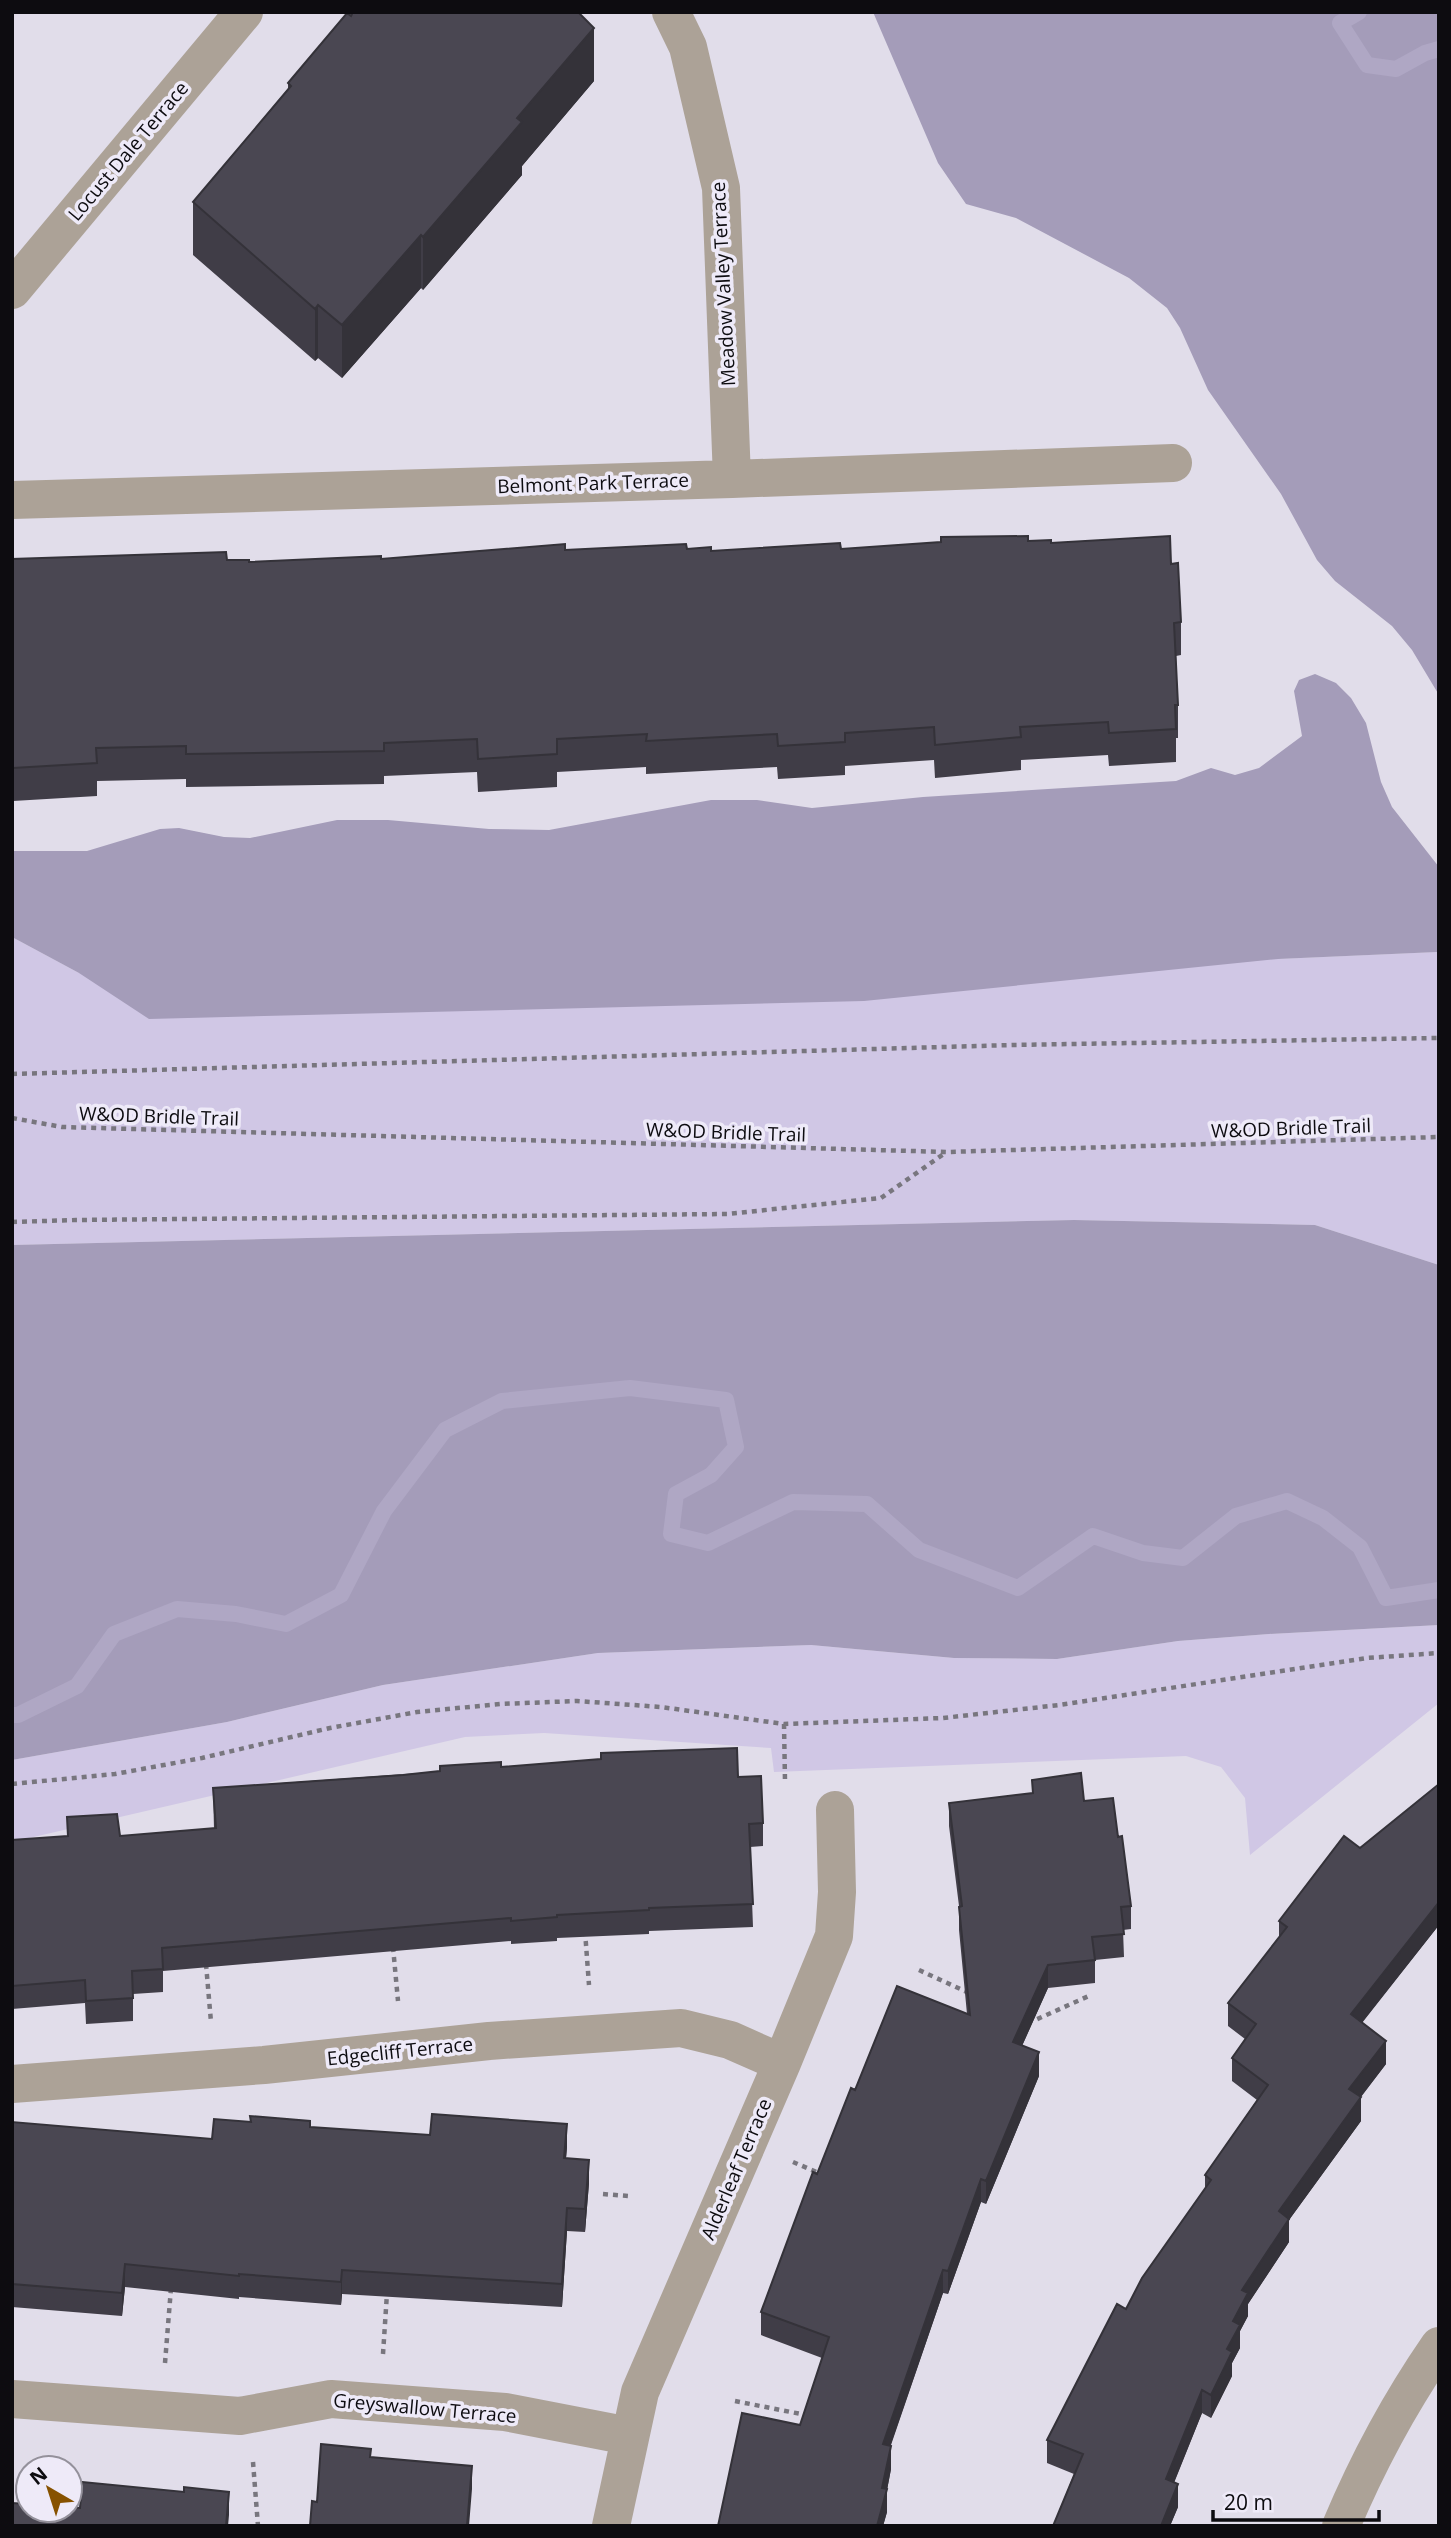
<svg xmlns="http://www.w3.org/2000/svg" width="1451" height="2538" font-family="'Open Sans',sans-serif">
<rect width="100%" height="100%" fill="#e1ddea"/>
<path fill="#d0c7e5" d="M 12,937 L 79,973 L 1278,959 L 1436,952 L 1439,950 L 1439,1265 L 1315,1225 L 1074,1220 L 12,1245 Z
M 1439,1625 L 1439,1703 L 1250,1855 L 1245,1798 L 1221,1767 L 1186,1756 L 774,1772 L 771,1748 L 544,1733 L 465,1737 L 12,1842 L 12,1760 L 227,1722 L 383,1685 L 598,1653 L 811,1645 L 954,1658 L 1057,1659 L 1178,1641 L 1269,1634 Z"/>
<path fill="#a49cb9" d="M 873,12 L 1439,12 L 1439,695 L 1412,650 L 1392,626 L 1335,581 L 1317,560 L 1281,494 L 1208,390 L 1180,328 L 1167,308 L 1129,278 L 1016,218 L 966,204 L 938,163 Z
M 1315,674 L 1336,683 L 1351,698 L 1366,723 L 1381,782 L 1392,807 L 1439,867 L 1439,950 L 1437,952 L 1278,959 L 864,1001 L 149,1019 L 79,973 L 12,937 L 12,851 L 87,851 L 160,829 L 179,828 L 224,837 L 250,838 L 337,820 L 388,820 L 489,829 L 549,830 L 711,800 L 757,800 L 812,808 L 923,797 L 1176,781 L 1211,768 L 1235,775 L 1259,768 L 1302,736 L 1294,691 L 1299,680 Z
M 1074,1220 L 1315,1225 L 1439,1265 L 1439,1625 L 1269,1634 L 1178,1641 L 1057,1659 L 954,1658 L 811,1645 L 598,1653 L 383,1685 L 227,1722 L 12,1760 L 12,1245 Z"/>
<g fill="none" stroke-linecap="round" stroke-linejoin="round">
<path stroke="#afa7c4" stroke-width="16" d="M 1359,12 L 1340,23 L 1367,65 L 1396,69 L 1425,53 L 1439,49
M 12,1715 L 18,1715 L 77,1686 L 114,1634 L 177,1609 L 236,1614 L 286,1624 L 341,1595 L 384,1511 L 445,1430 L 502,1401 L 630,1388 L 726,1400 L 736,1447 L 711,1475 L 676,1494 L 671,1534 L 708,1543 L 793,1502 L 867,1504 L 919,1550 L 1018,1588 L 1093,1536 L 1143,1553 L 1183,1558 L 1236,1516 L 1287,1501 L 1323,1518 L 1360,1547 L 1386,1598 L 1439,1590"/>
<path stroke="#78767e" stroke-width="4.5" stroke-dasharray="5 5" stroke-linecap="butt" d="M 12,1074 L 1012,1045 L 1439,1038
M 12,1118 L 62,1127 L 947,1152 L 1439,1137
M 12,1222 L 76,1220 L 727,1214 L 881,1198 L 945,1153
M 784,1724 L 785,1781
M 12,1784 L 115,1774 L 202,1758 L 330,1728 L 417,1712 L 500,1704 L 577,1701 L 661,1707 L 784,1724 L 943,1718 L 1059,1705 L 1367,1658 L 1439,1653
M 585,1931 L 589,1985
M 393,1947 L 398,2001
M 206,1964 L 211,2022
M 919,1970 L 969,1993
M 1028,2019 L 1033,2021 L 1091,1995
M 793,2162 L 821,2174
M 603,2194 L 628,2196
M 383,2354 L 387,2293
M 165,2363 L 171,2288
M 735,2401 L 806,2415
M 253,2462 L 258,2526"/>
<path stroke="#aca297" stroke-width="38" d="M 671,12 L 688,47 L 721,188 L 732,479
M 12,290 L 244,12
M 12,500 L 732,479 L 1173,463
M 12,2084 L 264,2065 L 489,2041 L 681,2028 L 730,2040 L 782,2063
M 12,2399 L 240,2416 L 331,2399 L 505,2412 L 629,2436
M 611,2526 L 640,2392 L 782,2063 L 834,1936 L 837,1892 L 835,1810
M 1341,2526 C 1367,2464 1401,2401 1439,2346"/>
</g>
<path fill="#403d47" d="M 594,81 L 522,166 L 522,175 L 423,290 L 421,288 L 342,378 L 318,358 L 315,361 L 193,255 L 193,202 L 288,89 L 288,83 Z
M 1028,541 L 1051,543 L 1171,564 L 1181,622 L 1181,655 L 1176,656 L 1178,705 L 1178,738 L 1176,738 L 1176,762 L 1109,766 L 1108,755 L 1021,760 L 1021,770 L 935,778 L 934,760 L 845,766 L 845,775 L 778,779 L 777,767 L 646,774 L 646,767 L 557,772 L 557,787 L 478,792 L 477,772 L 384,776 L 384,784 L 186,787 L 186,779 L 97,781 L 97,796 L 13,801 L 12,781 L 12,559 L 227,560 L 249,562 L 381,559 L 565,550 L 687,549 L 711,551 L 841,549 Z
M 501,1767 L 738,1777 L 763,1823 L 763,1846 L 750,1847 L 753,1927 L 649,1931 L 649,1934 L 557,1938 L 557,1941 L 511,1944 L 511,1941 L 163,1971 L 163,1992 L 133,1994 L 133,2021 L 86,2024 L 85,2003 L 12,2009 L 12,1840 L 67,1836 L 67,1817 L 120,1836 L 214,1829 L 213,1788 Z
M 1032,1780 L 1084,1801 L 1118,1837 L 1131,1906 L 1131,1929 L 1123,1930 L 1124,1957 L 1095,1960 L 1095,1983 L 1048,1988 L 1022,2046 L 1039,2076 L 986,2204 L 981,2202 L 948,2294 L 943,2293 L 891,2445 L 891,2469 L 887,2490 L 887,2512 L 883,2526 L 718,2526 L 800,2425 L 822,2358 L 761,2335 L 761,2312 L 817,2174 L 855,2090 L 967,2014 L 959,1930 L 959,1906 L 949,1826 L 949,1803 L 1032,1793 Z
M 1279,1921 L 1439,1925 L 1362,2022 L 1386,2064 L 1361,2097 L 1361,2121 L 1289,2220 L 1289,2242 L 1248,2304 L 1248,2316 L 1240,2331 L 1240,2348 L 1232,2363 L 1232,2376 L 1211,2418 L 1202,2413 L 1174,2483 L 1178,2507 L 1170,2526 L 1053,2526 L 1074,2474 L 1047,2463 L 1047,2440 L 1126,2309 L 1205,2189 L 1205,2175 L 1257,2100 L 1232,2081 L 1232,2058 L 1245,2039 L 1228,2026 L 1228,2003 L 1279,1937 Z
M 12,2122 L 212,2139 L 310,2127 L 567,2147 L 566,2158 L 589,2183 L 585,2232 L 567,2231 L 562,2307 L 342,2294 L 341,2305 L 239,2297 L 239,2299 L 125,2287 L 122,2316 L 12,2307 Z"/>
<path fill="#343239" d="M 594,28 L 594,81 L 522,166 L 522,175 L 423,290 L 423,237 L 517,118 Z
M 421,235 L 421,288 L 342,378 L 342,325 Z
M 318,305 L 318,358 L 315,361 L 315,309 Z
M 1439,1902 L 1439,1925 L 1351,2037 L 1351,2014 Z
M 1048,1965 L 1048,1988 L 1013,2066 L 1013,2042 Z
M 1386,2041 L 1386,2064 L 1349,2112 L 1349,2089 Z
M 1039,2052 L 1039,2076 L 986,2204 L 986,2181 Z
M 1361,2097 L 1361,2121 L 1289,2220 L 1289,2242 L 1248,2304 L 1248,2316 L 1240,2331 L 1240,2348 L 1232,2363 L 1232,2376 L 1211,2418 L 1211,2395 L 1227,2349 L 1233,2321 L 1242,2290 L 1279,2211 Z
M 567,2124 L 567,2147 L 564,2181 L 564,2158 Z
M 589,2160 L 589,2183 L 585,2232 L 585,2209 Z
M 981,2179 L 981,2202 L 948,2294 L 948,2271 Z
M 567,2208 L 567,2231 L 562,2307 L 562,2284 Z
M 125,2264 L 125,2287 L 122,2316 L 122,2293 Z
M 342,2270 L 342,2294 L 341,2305 L 341,2282 Z
M 943,2270 L 943,2293 L 883,2467 L 883,2444 Z
M 1202,2390 L 1202,2413 L 1166,2502 L 1166,2479 Z
M 891,2446 L 891,2469 L 887,2490 L 887,2512 L 883,2526 L 877,2526 L 882,2488 Z
M 472,2466 L 472,2489 L 469,2526 L 467,2526 Z
M 1178,2484 L 1178,2507 L 1170,2526 L 1161,2526 Z
M 229,2492 L 229,2515 L 228,2526 L 226,2526 Z"/>
<path fill="#4a4752" stroke="#343239" stroke-width="2" d="M 353,12 L 578,12 L 594,28 L 517,118 L 522,122 L 423,237 L 421,235 L 342,325 L 318,305 L 315,309 L 193,202 L 291,86 L 288,83 L 347,13 L 351,16 Z
M 1028,536 L 1028,541 L 1051,540 L 1051,543 L 1170,536 L 1171,564 L 1178,563 L 1181,622 L 1174,623 L 1178,705 L 1175,705 L 1176,729 L 1109,733 L 1108,722 L 1020,727 L 1021,737 L 935,745 L 934,727 L 845,733 L 845,742 L 778,746 L 777,734 L 646,741 L 647,734 L 557,739 L 557,754 L 478,759 L 477,739 L 384,743 L 384,751 L 186,754 L 186,746 L 96,748 L 97,763 L 13,768 L 12,748 L 12,559 L 226,552 L 227,560 L 249,560 L 249,562 L 381,556 L 381,559 L 565,544 L 565,550 L 686,544 L 687,549 L 711,547 L 711,551 L 840,543 L 841,549 L 941,542 L 941,537 Z
M 737,1748 L 738,1777 L 761,1776 L 763,1823 L 749,1824 L 753,1904 L 649,1908 L 649,1910 L 557,1915 L 557,1917 L 511,1921 L 511,1918 L 162,1948 L 163,1969 L 132,1971 L 133,1998 L 86,2001 L 85,1980 L 12,1986 L 12,1840 L 68,1836 L 67,1817 L 117,1814 L 120,1836 L 216,1828 L 213,1788 L 403,1775 L 440,1771 L 440,1766 L 501,1762 L 501,1767 L 601,1759 L 601,1753 Z
M 1081,1773 L 1084,1801 L 1113,1798 L 1118,1837 L 1122,1836 L 1131,1906 L 1121,1907 L 1124,1934 L 1092,1937 L 1095,1960 L 1048,1965 L 1013,2042 L 1039,2052 L 986,2181 L 981,2179 L 948,2271 L 943,2270 L 883,2444 L 891,2446 L 882,2488 L 887,2489 L 877,2526 L 718,2526 L 742,2413 L 800,2425 L 829,2337 L 761,2312 L 813,2172 L 817,2174 L 851,2088 L 855,2090 L 897,1986 L 970,2015 L 959,1907 L 962,1906 L 949,1803 L 1033,1793 L 1032,1780 Z
M 1439,1784 L 1439,1902 L 1351,2014 L 1386,2041 L 1349,2089 L 1361,2097 L 1279,2211 L 1289,2219 L 1242,2290 L 1248,2293 L 1233,2321 L 1240,2325 L 1227,2349 L 1232,2352 L 1211,2395 L 1202,2390 L 1166,2479 L 1178,2484 L 1161,2526 L 1053,2526 L 1083,2454 L 1047,2440 L 1117,2304 L 1126,2309 L 1142,2278 L 1211,2180 L 1205,2175 L 1268,2085 L 1232,2058 L 1256,2024 L 1228,2003 L 1287,1927 L 1279,1921 L 1344,1836 L 1360,1848 Z
M 432,2114 L 567,2124 L 564,2158 L 589,2160 L 585,2209 L 567,2208 L 562,2284 L 342,2270 L 341,2282 L 239,2274 L 239,2276 L 125,2264 L 122,2293 L 12,2284 L 12,2122 L 212,2139 L 214,2119 L 251,2122 L 250,2116 L 310,2121 L 310,2127 L 430,2135 Z
M 321,2444 L 371,2449 L 370,2457 L 472,2466 L 467,2526 L 310,2526 L 312,2501 L 317,2502 Z
M 82,2482 L 184,2492 L 184,2487 L 229,2492 L 226,2526 L 12,2526 L 12,2503 L 28,2504 L 28,2510 L 70,2510 L 70,2507 L 80,2508 Z"/>
<g text-anchor="middle" dominant-baseline="central" stroke-width="7" stroke-linejoin="round" paint-order="stroke">
<g font-size="19" fill="#0d0c10" stroke="#eeeaf8">
<text transform="translate(128 151) rotate(-50)">Locust Dale Terrace</text>
<text transform="translate(723 284) rotate(-93)">Meadow Valley Terrace</text>
<text transform="translate(593 483) rotate(-2)">Belmont Park Terrace</text>
<text transform="translate(159 1116) rotate(2)">W&amp;OD Bridle Trail</text>
<text transform="translate(1291 1128) rotate(-2)">W&amp;OD Bridle Trail</text>
<text transform="translate(726 1132) rotate(2)">W&amp;OD Bridle Trail</text>
<text transform="translate(400 2051) rotate(-6)">Edgecliff Terrace</text>
<text transform="translate(736 2169) rotate(-67)">Alderleaf Terrace</text>
<text transform="translate(425 2408) rotate(5)">Greyswallow Terrace</text>
</g>
</g>
<rect width="1451" height="2538" fill="none" stroke="#0d0c10" stroke-width="28"/>
<g transform="translate(49 2489) rotate(321)"><circle r="33" fill="#eeeaf8" stroke="#94919b" stroke-width="2"/>
<path d="M0-5L12 26L0 18L-12 26Z" fill="#875200"/>
<text y="-10" font-size="19" font-weight="bold" text-anchor="middle" fill="#0d0c10">N</text>
</g>
<path d="M1213 2510v10h166v-10" fill="none" stroke="#0d0c10" stroke-width="3.5"/>
<text x="1224" y="2510" font-size="21" fill="#0d0c10" stroke="#eeeaf8" stroke-width="5" paint-order="stroke">20 m</text>
</svg>
